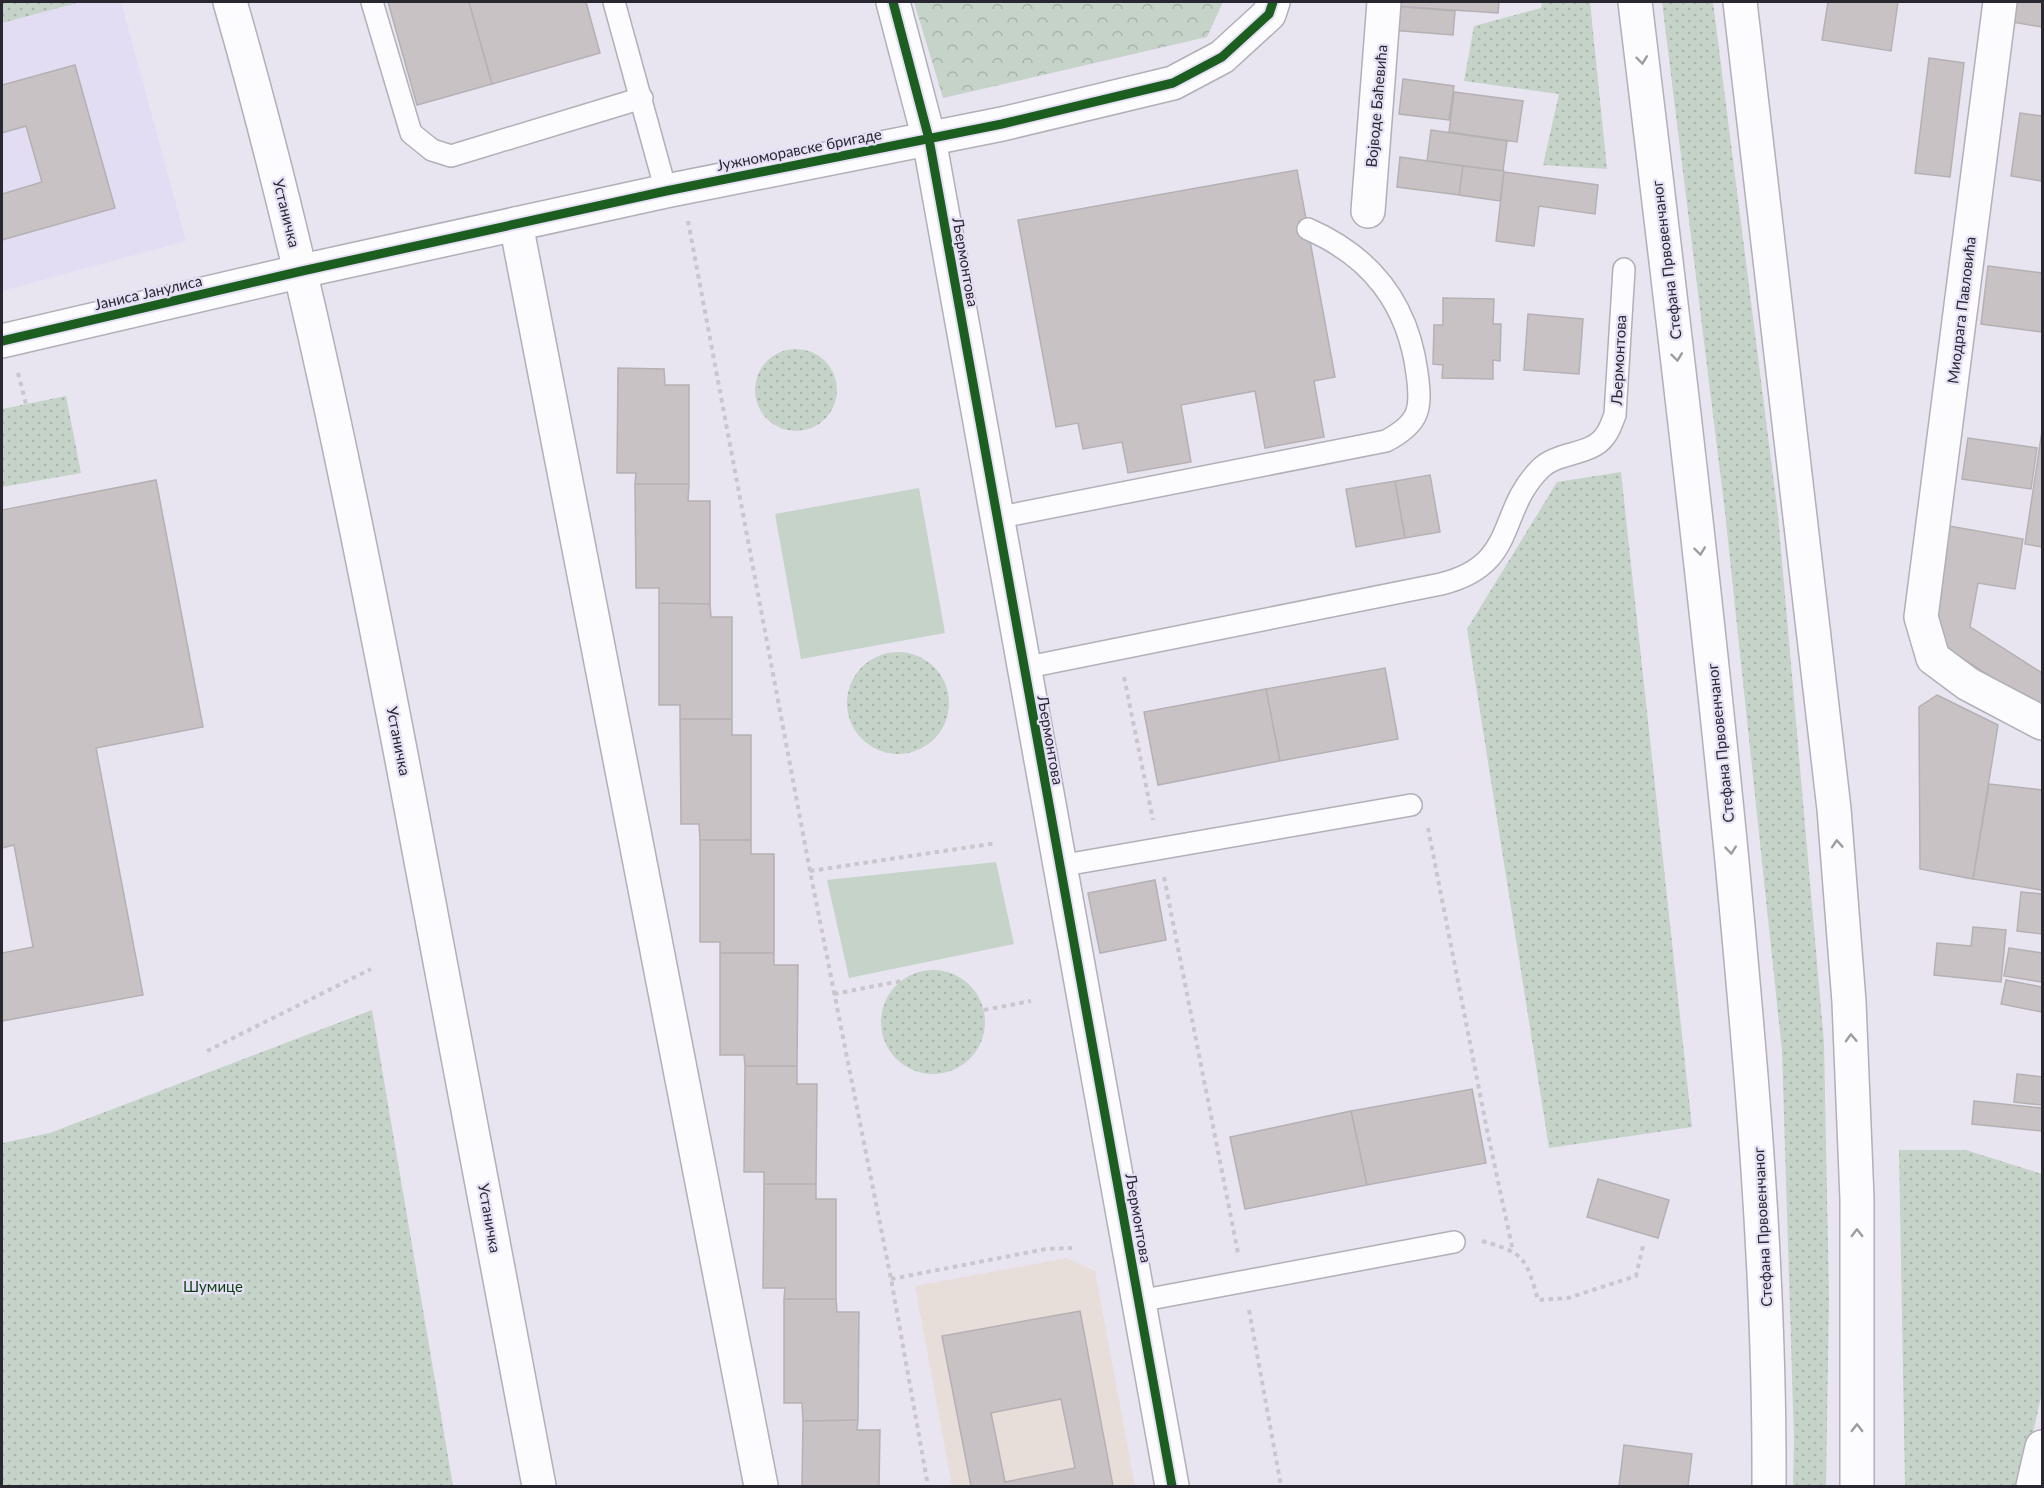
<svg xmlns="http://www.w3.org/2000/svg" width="2044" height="1488" font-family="Lato,sans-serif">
<defs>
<pattern id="grass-dots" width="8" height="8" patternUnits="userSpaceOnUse" patternTransform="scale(1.5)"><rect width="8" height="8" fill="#c5d3c8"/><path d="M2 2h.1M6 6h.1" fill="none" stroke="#a9b5ac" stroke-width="1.8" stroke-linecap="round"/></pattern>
<pattern id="forest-crowns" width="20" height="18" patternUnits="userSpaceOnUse" patternTransform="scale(1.5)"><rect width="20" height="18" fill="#c5d3c8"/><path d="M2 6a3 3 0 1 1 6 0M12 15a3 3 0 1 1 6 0" fill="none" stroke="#a9b5ac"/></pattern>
</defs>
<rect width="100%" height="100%" fill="#e8e5f1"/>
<path fill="#e3ddf3" d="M 81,2 L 121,2 L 186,241 L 2,291 L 2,23 Z"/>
<path fill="#e7ddd9" d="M 1067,1258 L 1095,1271 L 1135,1486 L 952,1486 L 915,1286 Z"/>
<path fill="url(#grass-dots)" d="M 2,2 L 81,2 L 2,23 Z
M 1542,2 L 1590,2 L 1607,169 L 1543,165 L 1559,94 L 1464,81 L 1474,26 L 1541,8 Z
M 1662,2 L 1713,2 L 1778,515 L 1824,1043 L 1829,1297 L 1826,1486 L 1793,1486 L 1794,1441 L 1782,1051 L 1725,512 Z
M755 390a41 41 0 1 1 82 0a41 41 0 1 1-82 0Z
M 66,396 L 81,473 L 2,487 L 2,409 Z
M 1621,472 L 1692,1127 L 1549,1148 L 1467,629 L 1557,482 Z
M847 703a51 51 0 1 1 102 0a51 51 0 1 1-102 0Z
M881 1022a52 52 0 1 1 104 0a52 52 0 1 1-104 0Z
M 372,1010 L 453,1486 L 2,1486 L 2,1143 L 50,1133 Z
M 1899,1150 L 1966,1150 L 2042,1174 L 2042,1393 L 2021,1486 L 1905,1486 Z"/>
<path fill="url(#forest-crowns)" d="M 914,2 L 1223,2 L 1207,37 L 943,98 Z"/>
<path fill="#c5d3c8" d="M 919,488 L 945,633 L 801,659 L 775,514 Z
M 996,862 L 1014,944 L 849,978 L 827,880 Z"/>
<path fill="#c8c2c5" stroke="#b5b0b3" stroke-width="1.5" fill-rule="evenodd" d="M 388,2 L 469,2 L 492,84 L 417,105 Z
M 469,2 L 586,2 L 600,53 L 492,84 Z
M 1392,2 L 1499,2 L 1498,13 L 1392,6 Z
M 1828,2 L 1898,2 L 1891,51 L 1822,40 Z
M 2016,2 L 2042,2 L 2042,27 L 2012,22 Z
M 1392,6 L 1455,11 L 1453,35 L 1390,30 Z
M 1929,58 L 1964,63 L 1950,177 L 1915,173 Z
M 75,65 L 115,208 L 2,240 L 2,194 L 42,182 L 26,126 L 2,133 L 2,85 Z
M 1403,79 L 1454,86 L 1449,120 L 1399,114 Z
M 1454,92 L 1523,101 L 1517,142 L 1449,132 Z
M 2020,113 L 2042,116 L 2042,181 L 2011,176 Z
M 1431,130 L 1507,141 L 1503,171 L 1427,161 Z
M 1400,157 L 1463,166 L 1459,195 L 1397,187 Z
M 1463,166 L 1504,171 L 1500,201 L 1459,195 Z
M 1297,170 L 1335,377 L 1314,381 L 1324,437 L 1265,448 L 1255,391 L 1181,405 L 1191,462 L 1128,473 L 1122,442 L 1083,449 L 1078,423 L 1056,427 L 1018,220 Z
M 1504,172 L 1598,185 L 1595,214 L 1539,206 L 1534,246 L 1496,241 Z
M 1988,266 L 2042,273 L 2042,332 L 1981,324 Z
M 1443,298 L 1494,299 L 1493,324 L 1501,324 L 1500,361 L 1493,360 L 1493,379 L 1442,378 L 1443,365 L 1433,364 L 1434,325 L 1443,325 Z
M 1528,314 L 1583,319 L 1579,374 L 1524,370 Z
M 618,368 L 664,369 L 665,385 L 689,385 L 689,484 L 635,484 L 636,473 L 617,473 Z
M 2042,431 L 2042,547 L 2025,544 Z
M 1968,438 L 2037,448 L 2031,489 L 1962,479 Z
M 1430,475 L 1440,532 L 1405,538 L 1395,481 Z
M 156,480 L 203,727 L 96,748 L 143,995 L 2,1021 L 2,953 L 33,947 L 14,845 L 2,848 L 2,510 Z
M 1395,481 L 1405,538 L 1356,547 L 1346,489 Z
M 635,484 L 689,484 L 688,501 L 710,501 L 710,604 L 659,603 L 659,588 L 636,588 Z
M 1949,526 L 2023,539 L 2015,589 L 1978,583 L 1970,627 L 2042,673 L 2042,709 L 1946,648 L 1936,604 Z
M 659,603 L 710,604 L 711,617 L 732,617 L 732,719 L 680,719 L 680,705 L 659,705 Z
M 1385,668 L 1398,739 L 1280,761 L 1266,689 Z
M 1266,689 L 1280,761 L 1158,785 L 1144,712 Z
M 1937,695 L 1998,725 L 1973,879 L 1920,869 L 1919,707 Z
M 680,719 L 732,719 L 732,735 L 751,735 L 751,840 L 700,840 L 699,824 L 681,824 Z
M 1989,784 L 2042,790 L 2042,890 L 1973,879 Z
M 700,840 L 751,840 L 751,854 L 774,854 L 774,953 L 720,953 L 720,942 L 700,942 Z
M 1155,880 L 1166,940 L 1100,953 L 1088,893 Z
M 2021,892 L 2042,894 L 2042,934 L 2017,931 Z
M 1973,927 L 2006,930 L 2001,982 L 1934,975 L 1937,943 L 1971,946 Z
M 2009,948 L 2042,953 L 2042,982 L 2004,976 Z
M 720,953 L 774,953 L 774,965 L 798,965 L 797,1066 L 745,1066 L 744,1055 L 720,1055 Z
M 2006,980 L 2042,987 L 2042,1012 L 2001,1004 Z
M 745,1066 L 797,1066 L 797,1084 L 817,1084 L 816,1184 L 764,1184 L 764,1172 L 744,1172 Z
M 2017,1074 L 2042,1077 L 2042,1105 L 2014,1102 Z
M 1472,1089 L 1486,1163 L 1367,1185 L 1351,1111 Z
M 1974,1101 L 2042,1108 L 2042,1131 L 1972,1124 Z
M 1351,1111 L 1367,1185 L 1245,1209 L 1230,1137 Z
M 1598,1179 L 1669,1200 L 1658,1238 L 1587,1217 Z
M 764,1184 L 816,1184 L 816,1199 L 836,1199 L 836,1299 L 784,1299 L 785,1288 L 763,1288 Z
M 784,1299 L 836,1299 L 837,1312 L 859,1312 L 858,1420 L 803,1421 L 802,1403 L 784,1403 Z
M 1080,1311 L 1113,1486 L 971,1486 L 942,1336 ZM 1061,1399 L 1075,1468 L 1005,1482 L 991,1413 Z
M 858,1420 L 857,1430 L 880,1430 L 879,1486 L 802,1486 L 803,1421 Z
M 1624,1445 L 1692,1454 L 1688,1486 L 1619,1486 Z"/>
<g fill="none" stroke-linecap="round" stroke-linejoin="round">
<defs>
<path id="service" d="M 372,2 L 411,133 L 432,150 L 451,156 L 642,98
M 614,2 L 666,191
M 996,518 L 1386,441 C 1420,423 1422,409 1417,373 C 1408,304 1372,257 1308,229
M 1023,668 L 1441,584 C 1519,565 1496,512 1541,468 C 1559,451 1591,456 1605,436 C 1610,430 1612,422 1615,415 L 1624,269
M 1059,866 L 1411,805
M 1139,1301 L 1454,1242"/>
<path id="minor" d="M 893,2 L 929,139 L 1172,1486
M 2000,2 L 1921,617 L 1933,658 L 1968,684 L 2042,723
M 1368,211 L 1384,2
M 516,224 L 761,1486
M 2,341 L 302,271
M 2033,1486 L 2042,1447"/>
<path id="tertiary" d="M 302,271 L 666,191 L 1002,124 L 1173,83 L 1222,57 L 1269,14 L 1273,2"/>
<path id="secondary" d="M 230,2 C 302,251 353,505 402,760 C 449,1002 495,1244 539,1486"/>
<path id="trunk" d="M 1635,2 C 1669,284 1703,567 1731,851 C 1751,1062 1770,1274 1769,1486
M 1740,2 L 1834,809 L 1849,1002 L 1857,1199 L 1857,1486"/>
</defs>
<use href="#service" stroke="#b1afb8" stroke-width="24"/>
<use href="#minor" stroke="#b1afb8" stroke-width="36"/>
<use href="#tertiary" stroke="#b1afb8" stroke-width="36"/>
<use href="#secondary" stroke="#b1afb8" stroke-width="36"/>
<use href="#trunk" stroke="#b1afb8" stroke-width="36"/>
<path stroke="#c8c7cb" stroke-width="4" stroke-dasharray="4.5 4.5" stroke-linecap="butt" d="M 688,221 L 810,871 L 891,1279 L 928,1486
M 18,373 L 26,404
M 1124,677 L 1153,820
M 1428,828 L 1487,1130 L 1513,1251
M 810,871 L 997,843
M 1164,877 L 1238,1253
M 834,994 L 901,981
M 984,1010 L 1031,1001
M 207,1051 L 371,969
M 1482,1241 C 1525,1253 1526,1258 1538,1300 L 1568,1298 L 1636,1276 L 1643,1246
M 891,1279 L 1046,1249 L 1072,1248
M 1249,1310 L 1281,1486"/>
<use href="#service" stroke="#fcfbfd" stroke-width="21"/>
<use href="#minor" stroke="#fcfbfd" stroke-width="33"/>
<use href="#tertiary" stroke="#fcfbfd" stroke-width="33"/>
<use href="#secondary" stroke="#fcfbfd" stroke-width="33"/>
<use href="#trunk" stroke="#fcfbfd" stroke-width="33"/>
<defs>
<path id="cycleway" d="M 893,2 L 929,139 L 1172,1486
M 2,341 L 302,271 L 666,191 L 1002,124 L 1173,83 L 1222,57 L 1269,14 L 1273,2"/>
</defs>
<use href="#cycleway" stroke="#e6e0f6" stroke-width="13"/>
<use href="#cycleway" stroke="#1b5e20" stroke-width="9"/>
</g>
<defs><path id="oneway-chevron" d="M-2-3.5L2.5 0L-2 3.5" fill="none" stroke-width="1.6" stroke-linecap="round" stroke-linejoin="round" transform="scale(1.5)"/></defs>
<g stroke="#9d9ca1">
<use href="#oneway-chevron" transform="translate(1642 60) rotate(83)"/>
<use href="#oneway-chevron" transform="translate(1677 357) rotate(83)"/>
<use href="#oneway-chevron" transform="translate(1700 551) rotate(83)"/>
<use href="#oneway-chevron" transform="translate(1837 844) rotate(-94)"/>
<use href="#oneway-chevron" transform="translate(1731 850) rotate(84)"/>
<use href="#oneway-chevron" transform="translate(1851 1038) rotate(-92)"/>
<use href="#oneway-chevron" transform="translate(1857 1233) rotate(-90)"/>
<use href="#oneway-chevron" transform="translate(1857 1428) rotate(-90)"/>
</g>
<g text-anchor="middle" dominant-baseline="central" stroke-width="4.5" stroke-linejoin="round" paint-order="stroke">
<g font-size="15" fill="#292730" stroke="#e6e0f6">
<text transform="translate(1376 106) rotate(-85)">Војводе Баћевића</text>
<text transform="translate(799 149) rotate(-11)">Јужноморавске бригаде</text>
<text transform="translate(287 213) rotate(76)">Устаничка</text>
<text transform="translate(1666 260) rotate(-97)">Стефана Првовенчаног</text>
<text transform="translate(966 262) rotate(80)">Љермонтова</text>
<text transform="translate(148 292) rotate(-13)">Јаниса Јанулиса</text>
<text transform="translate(1961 310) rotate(-83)">Миодрага Павловића</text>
<text transform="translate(1618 360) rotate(-87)">Љермонтова</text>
<text transform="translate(1051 740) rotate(80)">Љермонтова</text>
<text transform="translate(399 741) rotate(79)">Устаничка</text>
<text transform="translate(1720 743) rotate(-96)">Стефана Првовенчаног</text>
<text transform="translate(490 1218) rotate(80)">Устаничка</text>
<text transform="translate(1139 1218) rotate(80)">Љермонтова</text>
<text transform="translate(1762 1227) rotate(-93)">Стефана Првовенчаног</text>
</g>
<g font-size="15" fill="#0f3f11" stroke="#e6e0f6">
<text x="213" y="1286">Шумице</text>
</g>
</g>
<rect width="2044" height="1488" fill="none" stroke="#292730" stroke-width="6"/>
</svg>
